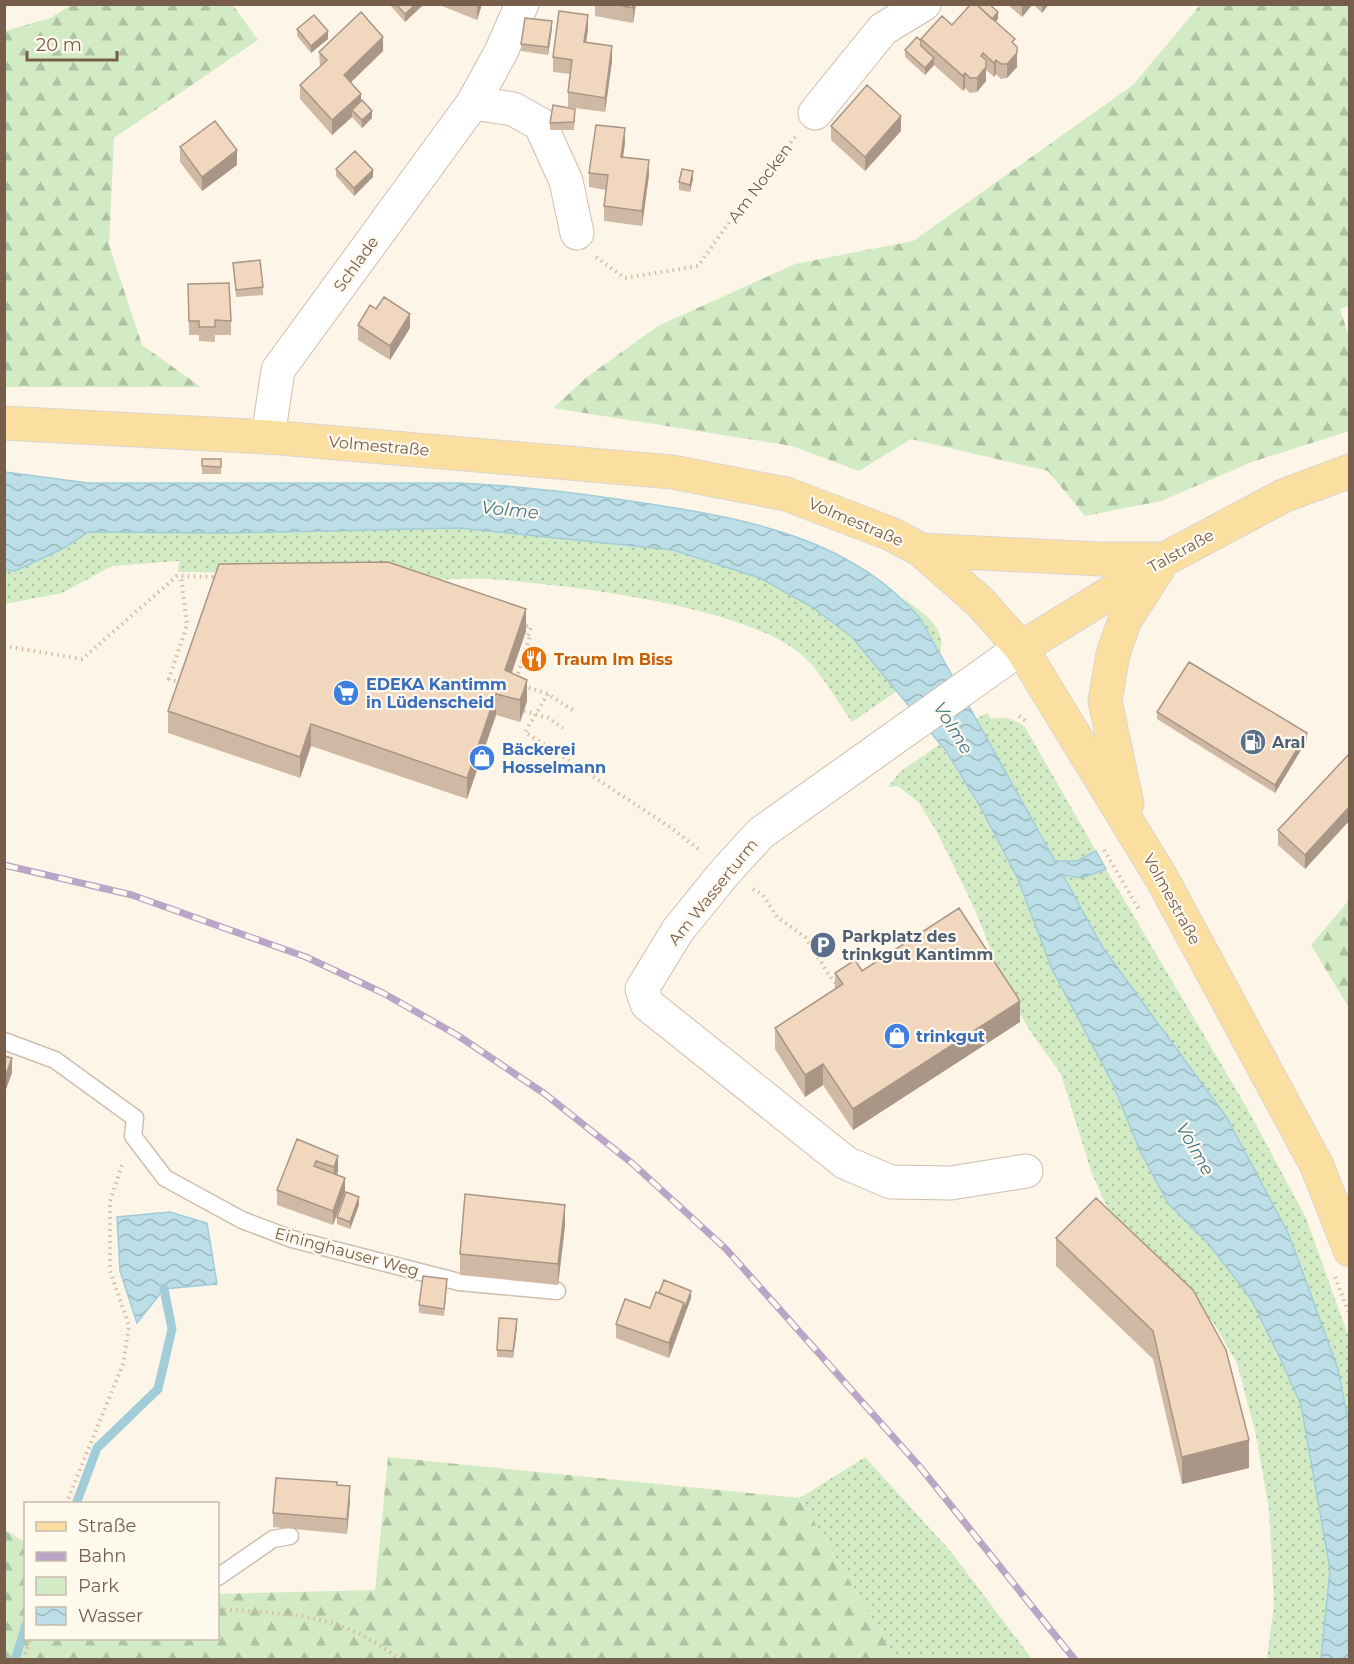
<svg xmlns="http://www.w3.org/2000/svg" width="1354" height="1664" font-family="Montserrat,sans-serif">
<defs>
<pattern id="green-dots" width="8" height="8" patternUnits="userSpaceOnUse" patternTransform="scale(1.5)"><rect width="8" height="8" fill="#d2ebc5"/><path d="M2 2h.1M6 6h.1" fill="none" stroke="#afc2a2" stroke-width="1.8" stroke-linecap="round"/></pattern>
<pattern id="forest-firs" width="22" height="20" patternUnits="userSpaceOnUse" patternTransform="scale(1.5)"><rect width="22" height="20" fill="#d2ebc5"/><path d="M5 1l3.5 6h-7zM16 11l3.5 6h-7z" fill="#afc2a2"/></pattern>
<pattern id="water-waves" width="16" height="10" patternUnits="userSpaceOnUse" patternTransform="scale(1.5)"><rect width="16" height="10" fill="#bbdee7"/><path d="M0 5q4-4 8 0t8 0" fill="none" stroke="#9db7bd"/></pattern>
</defs>
<rect width="100%" height="100%" fill="#fdf6e8"/>
<path fill="url(#green-dots)" d="M 460,528 L 673,550 L 760,578 L 812,607 L 852,637 L 897,691 L 852,722 C 837,701 822,673 803,656 C 745,605 569,585 491,579 C 458,577 419,584 387,573 L 178,572 L 179,561 L 112,566 L 62,593 L 5,604 L 4,570 L 16,571 L 64,548 L 88,532 L 225,533 Z
M 901,596 C 919,611 948,626 940,652 L 920,617 Z
M 987,713 L 991,719 C 1004,716 1015,719 1025,727 L 1096,851 L 1077,861 L 1055,862 L 976,719 Z
M 940,744 L 980,806 L 1018,879 L 1052,969 L 1112,1082 L 1141,1153 L 1168,1203 L 1208,1243 L 1251,1299 L 1301,1405 L 1330,1569 L 1321,1659 L 1267,1659 L 1274,1604 L 1269,1509 L 1256,1435 L 1237,1363 L 1213,1322 L 1128,1239 L 1106,1205 L 1091,1171 L 1061,1074 L 1032,1034 L 1009,995 L 975,910 L 937,832 L 919,803 L 898,786 L 888,787 L 900,772 Z
M 1106,869 L 1247,1108 L 1306,1218 L 1349,1338 L 1349,1424 L 1338,1369 L 1289,1235 L 1227,1118 L 1103,948 L 1062,874 L 1082,878 Z
M 865,1457 L 952,1553 L 1032,1659 L 896,1659 L 800,1498 Z"/>
<path fill="url(#forest-firs)" d="M 232,4 L 258,40 L 114,138 L 109,245 L 142,345 L 201,387 L 5,387 L 5,31 L 50,18 L 71,5 Z
M 1200,5 L 1349,5 L 1350,306 L 1340,309 L 1349,337 L 1349,431 L 1252,462 L 1161,501 L 1085,516 L 1048,471 L 911,439 L 859,471 L 792,446 L 553,408 L 587,377 L 658,326 L 795,264 L 913,241 L 1133,85 Z
M 1349,900 L 1349,1008 L 1311,945 Z
M 388,1457 L 800,1498 L 896,1659 L 5,1659 L 5,1530 L 25,1542 L 26,1638 L 218,1638 L 218,1594 L 375,1590 Z"/>
<path fill="url(#water-waves)" stroke="#a1cdd9" stroke-width="1.5" d="M 5,472 L 88,483 L 460,483 C 524,486 587,494 650,504 C 748,519 852,539 920,618 L 1055,861 L 1077,861 L 1096,851 L 1106,869 L 1082,878 L 1063,875 L 1103,948 L 1227,1118 L 1289,1235 L 1338,1369 L 1349,1424 L 1349,1659 L 1321,1659 L 1330,1569 L 1301,1405 L 1279,1356 L 1251,1299 L 1208,1243 L 1168,1203 L 1141,1153 L 1112,1082 L 1052,969 L 1018,879 L 980,806 L 946,751 L 852,637 L 812,607 L 760,578 L 673,550 L 460,528 L 225,533 L 88,532 L 64,548 L 15,571 L 5,570 Z
M 170,1212 L 207,1223 L 217,1284 L 164,1289 L 137,1323 L 120,1271 L 117,1217 Z"/>
<g fill="none" stroke-linecap="round" stroke-linejoin="round">
<path stroke="#a1cdd9" stroke-width="9" d="M 76,1504 L 97,1448 L 158,1389 L 172,1329 L 164,1289
M 15,1660 L 26,1625"/>
<defs>
<path id="service" d="M 4,1041 L 55,1060 L 135,1118 L 133,1136 L 165,1178 L 242,1220 L 292,1239 L 459,1282 L 557,1291
M 218,1577 L 273,1539 L 290,1536"/>
<path id="minor" d="M 473,103 L 513,109 L 540,124 L 566,181 L 577,233
M 815,113 L 883,29 L 924,4
M 268,437 L 278,370 L 473,103 L 501,52 L 522,4
M 1021,648 L 761,833 L 726,871 L 678,930 L 642,989 L 647,1004 L 846,1163 L 891,1182 L 951,1183 L 1026,1171"/>
<path id="primary" d="M 4,423 L 268,437 L 672,472 L 786,494 L 891,534 L 921,550 L 980,602 L 1021,648 L 1161,877 L 1317,1166 L 1350,1250
M 921,550 L 1099,559 L 1165,559
M 1021,648 L 1165,559 L 1283,496 L 1350,471
M 1127,804 L 1105,701 L 1113,654 L 1125,620 L 1159,567"/>
</defs>
<use href="#service" stroke="#cfbead" stroke-width="19"/>
<use href="#minor" stroke="#cfbead" stroke-width="35"/>
<use href="#primary" stroke="#dcd5d0" stroke-width="35"/>
<path stroke="#d8baa1" stroke-width="4" stroke-dasharray="1.5 4.5" stroke-linecap="butt" d="M 596,257 L 625,278 L 698,266 L 763,175 L 796,136
M 4,646 L 82,659 L 177,576 L 218,577
M 516,679 L 530,636 L 528,636 L 531,627 L 523,625
M 181,683 L 169,679 L 187,625 L 181,576
M 523,686 L 548,694 L 574,711
M 548,694 L 525,732 L 670,827 L 701,851
M 524,711 L 548,718 L 563,728
M 1019,716 L 1028,723
M 1104,850 L 1140,911
M 753,889 L 763,895 L 777,917 L 805,937 L 833,981 L 838,984
M 1350,972 L 1350,979
M 1335,1277 L 1350,1316
M 66,1504 L 123,1364 L 129,1326 L 110,1271 L 110,1201 L 123,1162
M 218,1609 C 292,1615 338,1611 400,1660
M 24,1660 L 30,1638"/>
<use href="#service" stroke="#fff" stroke-width="16"/>
<use href="#minor" stroke="#fff" stroke-width="33"/>
<use href="#primary" stroke="#fbdfa0" stroke-width="33"/>
<defs>
<path id="rail" d="M 4,865 L 132,895 L 306,957 L 383,993 L 457,1035 L 545,1094 L 633,1164 L 726,1249 L 920,1467 L 1075,1660"/>
</defs>
<use href="#rail" stroke="#baa5c7" stroke-width="7"/>
<use href="#rail" stroke="#fff9ee" stroke-width="4.5" stroke-dasharray="14" stroke-linecap="butt"/>
</g>
<path fill="#d0b9a4" d="M 389,4 L 423,4 L 423,5 L 405,22 Z
M 437,4 L 482,4 L 477,20 Z
M 595,4 L 636,4 L 633,23 L 595,16 Z
M 1007,4 L 1033,4 L 1022,17 Z
M 1033,4 L 1049,4 L 1042,13 Z
M 966,7 L 998,19 L 995,22 L 1015,45 L 1017,67 L 1007,78 L 1001,79 L 996,74 L 994,77 L 986,70 L 986,81 L 977,92 L 970,93 L 965,88 L 963,91 L 934,65 L 925,75 L 905,57 L 905,50 L 921,41 L 921,39 L 952,25 L 966,10 Z
M 552,28 L 548,55 L 521,51 L 521,44 Z
M 297,29 L 328,39 L 311,53 L 297,36 Z
M 588,29 L 586,42 L 612,61 L 605,112 L 568,107 L 568,92 L 570,74 L 553,72 L 553,57 Z
M 383,51 L 351,82 L 372,118 L 362,128 L 352,117 L 332,135 L 300,99 L 300,85 L 320,67 L 319,52 Z
M 575,116 L 574,130 L 550,130 L 550,123 Z
M 831,126 L 901,131 L 865,171 L 831,140 Z
M 625,143 L 623,157 L 649,175 L 642,226 L 604,221 L 604,206 L 606,190 L 589,187 L 589,173 Z
M 180,147 L 237,165 L 202,191 L 180,162 Z
M 336,169 L 373,177 L 354,196 L 336,176 Z
M 693,179 L 690,192 L 679,190 L 679,182 Z
M 233,263 L 263,287 L 263,295 L 236,297 Z
M 188,284 L 231,321 L 231,335 L 215,335 L 215,342 L 199,341 L 199,335 L 189,335 Z
M 358,325 L 410,328 L 390,360 L 358,340 Z
M 202,459 L 221,459 L 221,474 L 202,474 Z
M 526,631 L 512,673 L 527,701 L 520,722 L 496,715 L 467,799 L 311,746 L 300,778 L 168,733 L 168,711 Z
M 1157,712 L 1307,740 L 1275,793 L 1157,719 Z
M 1350,753 L 1350,820 L 1305,869 L 1278,845 L 1278,830 Z
M 862,971 L 1020,1022 L 853,1130 L 823,1085 L 805,1097 L 775,1049 L 775,1028 L 835,989 L 835,973 Z
M 297,1139 L 338,1171 L 337,1175 L 345,1192 L 333,1225 L 277,1205 L 277,1190 Z
M 1096,1198 L 1249,1468 L 1182,1484 L 1153,1359 L 1056,1266 L 1056,1238 Z
M 359,1205 L 350,1229 L 337,1224 L 337,1217 Z
M 565,1226 L 558,1285 L 460,1275 L 460,1254 Z
M 447,1286 L 444,1316 L 419,1313 L 419,1305 Z
M 691,1298 L 669,1358 L 616,1338 L 616,1324 L 650,1308 Z
M 517,1327 L 513,1358 L 497,1357 L 497,1350 Z
M 337,1485 L 350,1501 L 347,1534 L 273,1527 L 273,1513 Z"/>
<path fill="#a99686" d="M 416,4 L 423,5 L 405,22 L 405,14 Z
M 477,4 L 482,4 L 477,20 Z
M 633,4 L 636,4 L 633,23 Z
M 1022,4 L 1033,4 L 1022,17 Z
M 1042,4 L 1049,4 L 1042,13 Z
M 998,12 L 998,19 L 988,30 L 988,23 Z
M 588,15 L 588,29 L 584,57 L 584,42 Z
M 552,21 L 552,28 L 548,55 L 548,47 Z
M 328,31 L 328,39 L 311,53 L 311,46 Z
M 383,37 L 383,51 L 344,89 L 344,75 Z
M 612,46 L 612,61 L 605,112 L 605,98 Z
M 1017,53 L 1017,67 L 1007,78 L 1007,64 Z
M 934,58 L 934,65 L 925,75 L 925,68 Z
M 996,60 L 996,74 L 994,77 L 994,63 Z
M 986,67 L 986,81 L 977,92 L 977,78 Z
M 965,73 L 965,88 L 963,91 L 963,76 Z
M 361,94 L 361,108 L 352,110 L 352,117 L 332,135 L 332,120 Z
M 372,111 L 372,118 L 362,128 L 362,120 Z
M 901,116 L 901,131 L 865,171 L 865,157 Z
M 625,128 L 625,143 L 621,171 L 621,157 Z
M 237,150 L 237,165 L 202,191 L 202,177 Z
M 649,160 L 649,175 L 642,226 L 642,211 Z
M 373,170 L 373,177 L 354,196 L 354,188 Z
M 693,171 L 693,179 L 690,192 L 690,185 Z
M 410,314 L 410,328 L 390,360 L 390,346 Z
M 526,609 L 526,631 L 505,691 L 505,670 Z
M 527,680 L 527,701 L 520,722 L 520,700 Z
M 496,694 L 496,715 L 467,799 L 467,778 Z
M 311,724 L 311,746 L 300,778 L 300,757 Z
M 1307,733 L 1307,740 L 1275,793 L 1275,785 Z
M 1350,806 L 1350,820 L 1305,869 L 1305,855 Z
M 1020,1001 L 1020,1022 L 853,1130 L 853,1109 Z
M 12,1058 L 12,1073 L 4,1095 L 4,1080 Z
M 823,1064 L 823,1085 L 805,1097 L 805,1075 Z
M 338,1156 L 338,1171 L 334,1182 L 334,1167 Z
M 345,1178 L 345,1192 L 333,1225 L 333,1211 Z
M 359,1197 L 359,1205 L 350,1229 L 350,1222 Z
M 565,1205 L 565,1226 L 558,1285 L 558,1264 Z
M 691,1291 L 691,1298 L 684,1317 L 684,1310 Z
M 684,1303 L 684,1317 L 669,1358 L 669,1343 Z
M 517,1319 L 517,1327 L 513,1358 L 513,1351 Z
M 1249,1440 L 1249,1468 L 1182,1484 L 1182,1457 Z
M 350,1486 L 350,1501 L 347,1534 L 347,1519 Z"/>
<path fill="#f2d7bf" stroke="#a99686" stroke-width="1.5" d="M 396,4 L 416,4 L 405,14 Z
M 614,4 L 633,4 L 633,8 Z
M 971,4 L 976,4 L 1015,39 L 1012,42 L 1017,47 L 1017,53 L 1007,64 L 1001,64 L 996,60 L 994,63 L 983,53 L 981,56 L 986,60 L 986,67 L 977,78 L 970,78 L 965,73 L 963,76 L 921,39 L 942,16 L 952,25 Z
M 976,4 L 989,4 L 998,12 L 992,19 Z
M 559,11 L 588,15 L 584,42 L 612,46 L 605,98 L 568,92 L 572,60 L 553,57 Z
M 361,12 L 383,37 L 344,75 L 361,94 L 332,120 L 300,85 L 327,60 L 319,52 Z
M 314,15 L 328,31 L 311,46 L 297,29 Z
M 525,18 L 552,21 L 548,47 L 521,44 Z
M 917,37 L 921,41 L 921,46 L 934,58 L 925,68 L 905,50 Z
M 867,85 L 901,116 L 865,157 L 831,126 Z
M 362,100 L 372,111 L 362,120 L 352,110 Z
M 553,105 L 575,109 L 574,122 L 550,123 Z
M 215,121 L 237,150 L 202,177 L 180,147 Z
M 596,125 L 625,128 L 621,157 L 649,160 L 642,211 L 604,206 L 608,175 L 589,173 Z
M 355,151 L 373,170 L 354,188 L 336,169 Z
M 682,169 L 693,171 L 690,185 L 679,182 Z
M 260,260 L 263,287 L 236,290 L 233,263 Z
M 229,283 L 231,321 L 215,320 L 215,327 L 199,327 L 199,321 L 189,321 L 188,284 Z
M 384,297 L 410,314 L 390,346 L 358,325 L 370,305 L 376,309 Z
M 202,459 L 221,459 L 221,467 L 202,466 Z
M 388,562 L 526,609 L 505,670 L 527,680 L 524,690 L 520,700 L 496,694 L 467,778 L 311,724 L 300,757 L 168,711 L 219,564 Z
M 1189,662 L 1307,733 L 1275,785 L 1157,712 Z
M 1350,753 L 1350,806 L 1305,855 L 1278,830 Z
M 959,908 L 1020,1001 L 853,1109 L 823,1064 L 805,1075 L 775,1028 L 843,984 L 835,973 L 855,960 L 862,971 Z
M 4,1056 L 12,1058 L 4,1080 Z
M 297,1139 L 338,1156 L 334,1167 L 316,1161 L 314,1166 L 345,1178 L 333,1211 L 277,1190 Z
M 346,1192 L 359,1197 L 350,1222 L 337,1217 Z
M 465,1194 L 565,1205 L 558,1264 L 460,1254 Z
M 1096,1198 L 1193,1290 L 1226,1350 L 1249,1440 L 1182,1457 L 1153,1331 L 1056,1238 Z
M 423,1276 L 447,1279 L 444,1309 L 419,1305 Z
M 664,1280 L 691,1291 L 684,1310 L 684,1303 L 659,1293 Z
M 656,1292 L 684,1303 L 669,1343 L 616,1324 L 625,1299 L 650,1308 Z
M 499,1318 L 517,1319 L 513,1351 L 497,1350 Z
M 276,1478 L 337,1482 L 337,1485 L 350,1486 L 347,1519 L 273,1513 Z"/>
<defs>
<symbol id="restaurant-disc" viewBox="-11 -11 22 22"><circle r="9.5" fill="#e8710a" stroke="#fff9ee"/><path d="M-5-6h1v4h1v-4h1v4h1v-4h1v5L-1.5 .5V6h-2V.5L-5-1ZM5-6V6H3V1.5H1.5Q1.5-4 5-6Z" fill="#fff"/></symbol>
<symbol id="supermarket-disc" viewBox="-11 -11 22 22"><circle r="9.5" fill="#3f7fe0" stroke="#fff9ee"/><path d="M-6-5.5h2.5l.6 2H6L4.5 2H-2.5L-4.4-4H-6ZM-1.5 3.2a1.3 1.3 0 1 0 .1 0ZM3 3.2a1.3 1.3 0 1 0 .1 0Z" fill="#fff"/></symbol>
<symbol id="fuel-disc" viewBox="-11 -11 22 22"><circle r="9.5" fill="#5c6f8a" stroke="#fff9ee"/><path d="M-5.5-6h7V0h2V4h1.3V-2.5L3-4.5l.8-.8L6-3V5H2.5V1h-1V6h-7ZM-4.2-4.7v3.2H.2V-4.7Z" fill="#fff"/></symbol>
<symbol id="shop-disc" viewBox="-11 -11 22 22"><circle r="9.5" fill="#3f7fe0" stroke="#fff9ee"/><path d="M-5-2.5h2.3a2.7 3.5 0 0 1 5.4 0H5L5.5 6h-11ZM-1.5-2.5h3a1.5 2.3 0 0 0-3 0Z" fill="#fff"/></symbol>
<symbol id="parking-disc" viewBox="-11 -11 22 22"><circle r="9.5" fill="#5c6f8a" stroke="#fff9ee"/><path d="M-3.5-5.5H1a3.5 3.5 0 0 1 0 7H-1V5.5H-3.5ZM-1-3.4V-.6H.8a1.4 1.4 0 0 0 0-2.8Z" fill="#fff"/></symbol>
</defs>
<g fill-rule="evenodd">
<use href="#restaurant-disc" x="519" y="644" width="30" height="30"/>
<use href="#supermarket-disc" x="331" y="678" width="30" height="30"/>
<use href="#fuel-disc" x="1238" y="727" width="30" height="30"/>
<use href="#shop-disc" x="467" y="743" width="30" height="30"/>
<use href="#parking-disc" x="808" y="930" width="30" height="30"/>
<use href="#shop-disc" x="882" y="1021" width="30" height="30"/>
</g>
<g text-anchor="middle" dominant-baseline="central" stroke-width="4.5" stroke-linejoin="round" paint-order="stroke">
<g font-size="16" fill="#775e4b" stroke="#fff9ee">
<text transform="translate(760 183) rotate(-53)">Am Nocken</text>
<text transform="translate(356 264) rotate(-54)">Schlade</text>
<text transform="translate(379 446) rotate(5)">Volmestraße</text>
<text transform="translate(856 522) rotate(23)">Volmestraße</text>
<text transform="translate(1181 551) rotate(-29)">Talstraße</text>
<text transform="translate(713 892) rotate(-51)">Am Wasserturm</text>
<text transform="translate(1172 899) rotate(61)">Volmestraße</text>
<text transform="translate(347 1252) rotate(15)">Eininghauser Weg</text>
</g>
<g font-size="16" font-weight="bold" fill="#c56008" stroke="#fff9ee" text-anchor="start">
<text x="554" y="659">Traum Im Biss</text>
</g>
<g font-size="16" font-weight="bold" fill="#366cbe" stroke="#fff9ee" text-anchor="start">
<text x="366" y="684">EDEKA Kantimm<tspan x="366" dy="18">in Lüdenscheid</tspan></text>
<text x="502" y="749">Bäckerei<tspan x="502" dy="18">Hosselmann</tspan></text>
<text x="916" y="1036">trinkgut</text>
</g>
<g font-size="16" font-weight="bold" fill="#4e5e75" stroke="#fff9ee" text-anchor="start">
<text x="1272" y="742">Aral</text>
<text x="842" y="936">Parkplatz des<tspan x="842" dy="18">trinkgut Kantimm</tspan></text>
</g>
<g font-size="18" font-style="italic" fill="#447a8b" stroke="#fff9ee">
<text transform="translate(510 510) rotate(6)">Volme</text>
<text transform="translate(953 728) rotate(58)">Volme</text>
<text transform="translate(1195 1149) rotate(60)">Volme</text>
</g>
</g>
<rect width="1354" height="1664" fill="none" stroke="#775e4b" stroke-width="12"/>
<rect x="24" y="1502" width="195" height="138" fill="#fff9ee" stroke="#c9bbad" stroke-width="1.5"/>
<rect x="36" y="1522" width="30" height="9" fill="#fbdfa0" stroke="#c9bbad" stroke-width="1.5"/>
<text x="78" y="1532" font-size="18" fill="#775e4b">Straße</text>
<rect x="36" y="1552" width="30" height="9" fill="#baa5c7" stroke="#c9bbad" stroke-width="1.5"/>
<text x="78" y="1562" font-size="18" fill="#775e4b">Bahn</text>
<rect x="36" y="1577" width="30" height="18" fill="#d2ebc5" stroke="#c9bbad" stroke-width="1.5"/>
<text x="78" y="1592" font-size="18" fill="#775e4b">Park</text>
<rect x="36" y="1607" width="30" height="18" fill="url(#water-waves)" stroke="#c9bbad" stroke-width="1.5"/>
<text x="78" y="1622" font-size="18" fill="#775e4b">Wasser</text>
<path d="M27 51v9h90v-9" fill="none" stroke="#775e4b" stroke-width="3"/>
<text x="36" y="51" font-size="18" fill="#775e4b" stroke="#fff9ee" stroke-width="4.5" paint-order="stroke">20 m</text>
</svg>
